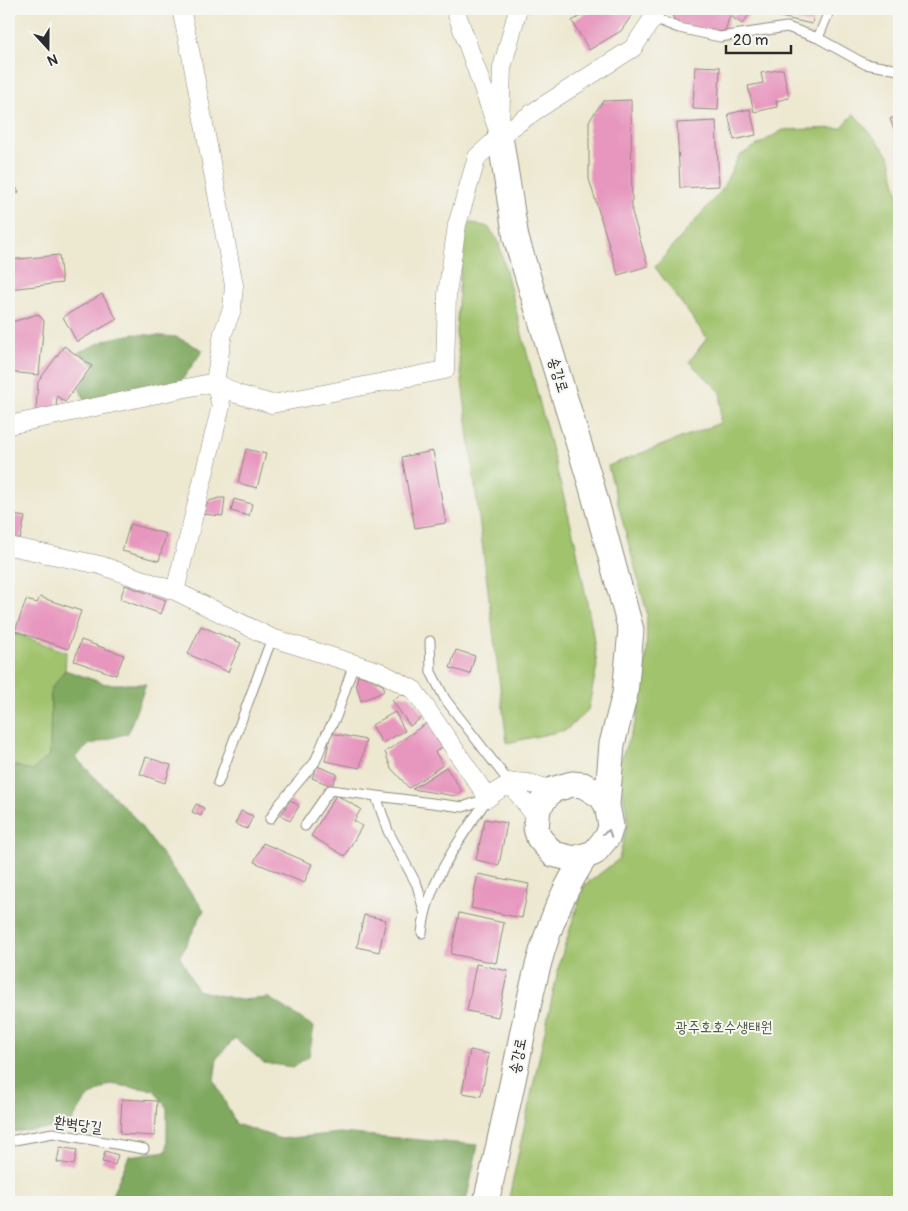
<svg xmlns="http://www.w3.org/2000/svg" width="908" height="1211" font-family="Pangolin,'Poor Story',sans-serif">
<rect width="100%" height="100%" fill="#f6f6f2"/>
<filter id="ink" filterUnits="userSpaceOnUse"><feTurbulence type="fractalNoise" baseFrequency=".02" numOctaves="2"/><feDisplacementMap in="SourceGraphic" scale="10" xChannelSelector="R" yChannelSelector="G"/><feConvolveMatrix kernelMatrix="1 2 1 2 8 2 1 2 1" color-interpolation-filters="sRGB"/></filter>
<filter id="wash" filterUnits="userSpaceOnUse"><feTurbulence type="fractalNoise" baseFrequency=".0096" numOctaves="4" result="noise"/><feDisplacementMap in="SourceGraphic" scale="20" xChannelSelector="R" yChannelSelector="G"/><feGaussianBlur stdDeviation="1.12" result="paint"/><feColorMatrix in="noise" values="0 0 0 0 0 0 0 0 0 0 0 0 0 0 0 0 0 1.4 0 .05"/><feComposite in="paint" operator="in"/></filter>
<g filter="url(#wash)">
<rect width="100%" height="100%" fill="#ede8d0"/>
<path fill="#a1c36d" stroke="#66774c" d="M 854,114 L 889,155 L 899,198 L 899,1202 L 508,1202 L 560,961 L 584,886 L 619,859 L 628,820 L 618,766 L 636,721 L 646,659 L 647,613 L 608,466 L 720,423 L 721,392 L 689,362 L 707,338 L 655,267 L 721,191 L 739,156 L 783,130 L 841,128 Z
M 464,221 L 488,227 L 498,240 L 575,541 L 592,628 L 597,666 L 588,710 L 566,730 L 507,743 L 456,333 Z
M 9,631 L 66,652 L 65,670 L 51,689 L 50,755 L 32,771 L 9,764 Z"/>
<path fill="#80a960" stroke="#566a46" d="M 134,334 L 176,337 L 203,350 L 182,380 L 86,402 L 79,388 L 96,366 L 79,352 L 109,339 Z
M 65,670 L 106,684 L 146,684 L 128,733 L 89,745 L 75,757 L 133,816 L 204,910 L 180,956 L 197,990 L 240,1000 L 269,998 L 314,1027 L 309,1056 L 293,1067 L 264,1063 L 235,1038 L 217,1058 L 214,1080 L 236,1124 L 281,1139 L 340,1133 L 478,1145 L 466,1202 L 109,1202 L 129,1156 L 167,1151 L 167,1108 L 154,1090 L 109,1084 L 86,1099 L 68,1127 L 9,1132 L 9,764 L 32,771 L 50,755 L 51,689 Z"/>
<g id="blocks">
<path fill="#e796be" d="M 593,9 L 636,9 L 621,31 L 589,50 L 572,21 Z
M 673,9 L 732,9 L 725,31 L 716,32 L 676,23 L 671,13 Z
M 738,9 L 749,15 L 742,24 L 732,17 Z
M 773,9 L 815,9 L 812,24 L 771,15 Z
M 897,11 L 899,11 L 899,32 L 896,31 Z
M 695,66 L 720,67 L 718,110 L 693,109 Z
M 783,69 L 789,98 L 776,101 L 777,107 L 754,112 L 748,86 L 763,83 L 761,73 Z
M 631,100 L 632,212 L 648,266 L 618,275 L 589,179 L 589,121 L 603,101 Z
M 750,109 L 756,135 L 734,140 L 728,114 Z
M 899,115 L 899,142 L 890,119 Z
M 716,121 L 719,186 L 680,188 L 677,123 Z
M 9,176 L 19,192 L 9,197 Z
M 59,255 L 62,283 L 9,289 L 9,260 Z
M 102,294 L 117,319 L 77,342 L 63,317 Z
M 38,314 L 44,321 L 39,375 L 9,372 L 9,323 Z
M 64,346 L 92,366 L 65,402 L 57,396 L 56,409 L 36,410 L 38,382 Z
M 246,449 L 266,454 L 257,488 L 238,483 Z
M 433,451 L 446,523 L 415,528 L 402,457 Z
M 219,498 L 225,498 L 223,516 L 201,514 L 209,501 Z
M 234,499 L 252,504 L 249,516 L 231,511 Z
M 9,514 L 25,517 L 20,540 L 9,537 Z
M 130,524 L 166,534 L 159,561 L 122,551 Z
M 125,585 L 166,600 L 161,614 L 120,599 Z
M 40,597 L 81,611 L 68,649 L 15,631 L 26,600 L 37,603 Z
M 201,626 L 241,643 L 228,672 L 188,654 Z
M 81,640 L 124,655 L 116,675 L 74,661 Z
M 456,650 L 475,656 L 470,674 L 450,668 Z
M 358,675 L 369,678 L 384,686 L 383,692 L 361,701 L 356,684 Z
M 400,695 L 410,696 L 424,716 L 410,726 L 392,700 Z
M 395,712 L 405,731 L 382,743 L 372,725 Z
M 428,722 L 444,746 L 435,752 L 443,765 L 409,788 L 391,768 L 385,752 Z
M 331,733 L 366,740 L 360,768 L 325,761 Z
M 146,757 L 171,765 L 165,783 L 140,774 Z
M 317,766 L 337,774 L 332,786 L 312,778 Z
M 446,767 L 462,791 L 455,796 L 412,789 Z
M 336,795 L 361,809 L 354,821 L 362,826 L 345,856 L 311,836 Z
M 290,800 L 299,806 L 290,821 L 281,815 Z
M 196,804 L 204,808 L 201,816 L 192,812 Z
M 241,811 L 253,816 L 247,829 L 235,824 Z
M 485,819 L 507,823 L 499,865 L 476,860 Z
M 263,843 L 312,864 L 304,883 L 254,862 Z
M 478,874 L 529,884 L 522,918 L 471,908 Z
M 459,913 L 504,923 L 496,963 L 451,954 Z
M 364,915 L 386,920 L 379,952 L 357,947 Z
M 476,964 L 508,971 L 498,1017 L 467,1011 Z
M 470,1050 L 489,1054 L 481,1096 L 462,1093 Z
M 122,1099 L 157,1101 L 155,1136 L 120,1134 Z
M 60,1147 L 77,1150 L 74,1165 L 57,1162 Z
M 105,1151 L 118,1155 L 115,1165 L 102,1162 Z"/>
</g>
</g>
<g filter="url(#ink)">
<use href="#blocks" fill-opacity="0" stroke="#8c8a7e" stroke-width="1"/>
<g fill="none" stroke-linecap="round" stroke-linejoin="round">
<defs>
<path id="lane" d="M 653,18 L 679,28 L 720,37 L 787,27 L 818,38 L 865,64 L 899,70
M 818,38 L 830,9
M 430,641 L 431,672 L 445,699 L 509,782
M 218,783 L 272,638
M 376,796 L 388,831 L 417,885 L 424,911
M 270,819 L 278,806 L 315,762 L 326,735 L 336,717 L 354,663
M 305,826 L 330,790 L 463,807 L 488,798 C 460,839 427,882 422,933
M 9,1141 L 53,1133 L 144,1149"/>
<path id="street" d="M 455,9 L 500,136
M 500,126 L 502,68 L 518,9
M 9,425 L 215,382 L 237,394 L 272,404 L 445,370 L 447,294 L 457,225 L 477,157 L 500,136 L 535,111 L 633,48 L 653,18 L 656,9
M 9,546 L 100,565 L 175,591 L 272,638 L 378,671 L 414,690 L 488,798 C 514,777 522,780 552,790
M 175,591 L 221,406 L 215,382 L 223,333 L 232,309 L 234,285 L 191,55 L 181,9
M 509,782 L 536,817"/>
<path id="secondary" d="M 500,136 L 516,238 L 591,484 L 631,630 L 625,694 L 612,744 L 607,805 L 611,826 L 608,836 L 594,853 L 574,859 L 553,854 L 539,838 L 536,828 L 538,807 L 552,790 L 572,784 L 583,785 L 601,796 L 607,805
M 486,1202 C 497,1155 507,1108 517,1061 C 531,990 544,918 585,857"/>
</defs>
<use href="#lane" stroke="#8c8a7e" stroke-width="11"/>
<use href="#street" stroke="#8c8a7e" stroke-width="19"/>
<use href="#secondary" stroke="#8c8a7e" stroke-width="27"/>
<use href="#lane" stroke="#fff" stroke-width="9"/>
<use href="#street" stroke="#fff" stroke-width="18"/>
<use href="#secondary" stroke="#fff" stroke-width="25"/>
</g>
<defs><path id="oneway-chevron" d="M-2-3.5L2.5 0L-2 3.5" fill="none" stroke-width="1.6" stroke-linecap="round" stroke-linejoin="round" transform="scale(1.25)"/></defs>
<use stroke="#a0a0a0" href="#oneway-chevron" transform="translate(608 833) rotate(-70)"/>
</g>
<g text-anchor="middle" dominant-baseline="central" stroke-width="4" stroke-linejoin="round" paint-order="stroke">
<g font-size="15" fill="#2b2b2b" stroke="#f6f6f2">
<text transform="translate(558 375) rotate(73)">송강로</text>
<text transform="translate(518 1056) rotate(-79)">송강로</text>
<text transform="translate(78 1125) rotate(7)">환벽당길</text>
</g>
<g font-size="15" fill="#4e593f" stroke="#f6f6f2">
<text x="724" y="1027">광주호호수생태원</text>
</g>
</g>
<rect width="908" height="1211" fill="none" stroke="#f6f6f2" stroke-width="30"/>
<g transform="translate(48 48) rotate(159)" stroke="#f6f6f2" stroke-width="4" paint-order="stroke">
<path d="M0-4L9 19L0 12L-9 19Z" fill="#2b2b2b"/>
<text y="-8" font-size="14" font-weight="bold" text-anchor="middle" fill="#2b2b2b">N</text>
</g>
<path d="M726 45v8h65v-8" fill="none" stroke="#2b2b2b" stroke-width="2.5"/>
<text x="733" y="45" font-size="15" fill="#2b2b2b" stroke="#f6f6f2" stroke-width="4" paint-order="stroke">20 m</text>
</svg>
